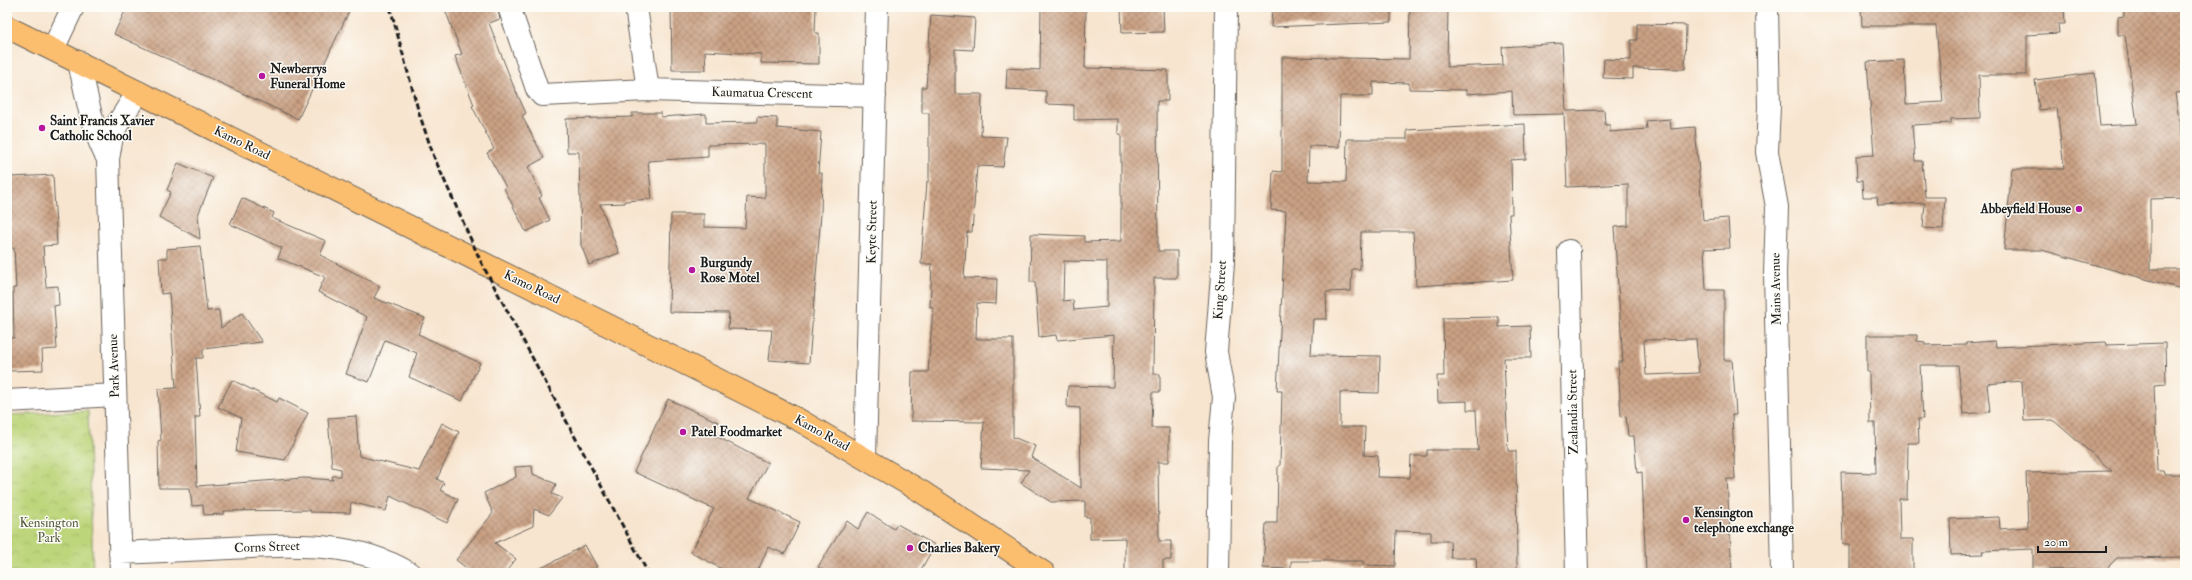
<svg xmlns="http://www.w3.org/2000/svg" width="2192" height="580" font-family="'IM FELL Double Pica',serif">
<defs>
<pattern id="park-crowns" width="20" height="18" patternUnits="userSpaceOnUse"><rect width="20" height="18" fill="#bdd67b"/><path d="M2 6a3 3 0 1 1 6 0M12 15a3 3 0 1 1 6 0" fill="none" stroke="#a2b76a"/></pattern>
<pattern id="building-cross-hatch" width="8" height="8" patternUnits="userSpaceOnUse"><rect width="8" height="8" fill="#caa184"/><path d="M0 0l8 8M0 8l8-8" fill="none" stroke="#a3826b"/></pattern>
</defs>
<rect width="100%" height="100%" fill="#fdfcf7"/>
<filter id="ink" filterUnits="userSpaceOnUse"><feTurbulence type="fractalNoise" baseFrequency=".025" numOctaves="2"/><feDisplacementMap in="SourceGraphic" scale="8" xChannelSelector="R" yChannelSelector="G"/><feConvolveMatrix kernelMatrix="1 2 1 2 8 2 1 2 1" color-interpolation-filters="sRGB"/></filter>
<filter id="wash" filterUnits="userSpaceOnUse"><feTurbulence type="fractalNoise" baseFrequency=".012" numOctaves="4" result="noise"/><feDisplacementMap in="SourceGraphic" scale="16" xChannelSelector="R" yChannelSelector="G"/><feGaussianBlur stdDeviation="0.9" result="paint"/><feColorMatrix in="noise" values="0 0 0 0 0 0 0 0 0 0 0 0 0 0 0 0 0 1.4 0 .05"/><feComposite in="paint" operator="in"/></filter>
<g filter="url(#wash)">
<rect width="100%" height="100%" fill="#f7e5cf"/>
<path fill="url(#park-crowns)" stroke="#6c794c" d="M 88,411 L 93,573 L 7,573 L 7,415 Z"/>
<g id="blocks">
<path fill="url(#building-cross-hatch)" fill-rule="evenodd" d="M 127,7 L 351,7 L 298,119 L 114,34 Z
M 444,7 L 497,7 L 500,19 L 489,23 L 513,85 L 526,113 L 522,116 L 544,158 L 528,167 L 542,196 L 539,198 L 550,220 L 526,232 L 504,188 L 506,187 L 487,153 L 494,149 L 472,106 L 474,105 L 455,56 L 462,54 Z
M 671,7 L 816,7 L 815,33 L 819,33 L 819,64 L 761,63 L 761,54 L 705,51 L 706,70 L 672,70 Z
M 1041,7 L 1086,7 L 1085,68 L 1168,70 L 1168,101 L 1157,101 L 1158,251 L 1177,251 L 1177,278 L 1154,278 L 1153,374 L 1160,374 L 1160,392 L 1153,392 L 1152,428 L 1169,428 L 1169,462 L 1158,462 L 1159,541 L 1171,541 L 1171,560 L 1163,560 L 1163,573 L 1125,573 L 1125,538 L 1090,539 L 1090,517 L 1085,517 L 1085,501 L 1051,502 L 1021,483 L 1029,470 L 981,468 L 984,422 L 911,421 L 912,372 L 928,372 L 933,308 L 930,307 L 932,264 L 921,264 L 927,181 L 929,181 L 929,113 L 922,113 L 922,87 L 926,87 L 931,15 L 975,18 L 973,50 L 955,49 L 955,94 L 982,94 L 981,136 L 1007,137 L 1003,167 L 977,166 L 972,232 L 967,232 L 964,278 L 997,279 L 996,304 L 977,303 L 976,339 L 1013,339 L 1013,437 L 1035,446 L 1031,457 L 1081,488 L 1080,408 L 1067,407 L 1068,386 L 1113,387 L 1114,335 L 1057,340 L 1056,335 L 1039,337 L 1035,282 L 1030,282 L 1031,234 L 1084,236 L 1084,242 L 1121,241 L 1121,134 L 1118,134 L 1118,119 L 1074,120 L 1074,105 L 1046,104 L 1046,91 L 1006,89 L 1007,68 L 1040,70 ZM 1064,261 L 1107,262 L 1107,307 L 1074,310 L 1073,300 L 1063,301 Z
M 1121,7 L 1163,7 L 1164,32 L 1122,33 Z
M 1272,7 L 1391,7 L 1391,22 L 1271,27 Z
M 1410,7 L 1448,7 L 1447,67 L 1503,65 L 1502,47 L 1562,43 L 1566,111 L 1604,110 L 1605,125 L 1610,125 L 1610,132 L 1647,129 L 1646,121 L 1670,119 L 1671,129 L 1695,127 L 1703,220 L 1728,218 L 1730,248 L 1704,249 L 1706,290 L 1724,290 L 1724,360 L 1732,360 L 1734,384 L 1736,415 L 1732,415 L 1735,479 L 1727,479 L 1732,573 L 1646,573 L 1642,472 L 1637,473 L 1634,436 L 1628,436 L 1626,416 L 1621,417 L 1618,362 L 1623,362 L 1614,227 L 1628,226 L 1628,184 L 1567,187 L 1564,114 L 1513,115 L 1512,91 L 1466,94 L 1466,90 L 1409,89 L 1409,83 L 1373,82 L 1373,96 L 1340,96 L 1339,147 L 1309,146 L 1308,181 L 1346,182 L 1347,139 L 1407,139 L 1407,130 L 1525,124 L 1526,159 L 1511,160 L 1512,214 L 1509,214 L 1513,280 L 1416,286 L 1413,232 L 1361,232 L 1360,269 L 1352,269 L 1351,291 L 1326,292 L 1327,319 L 1313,319 L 1311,355 L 1380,356 L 1379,393 L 1340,392 L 1340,427 L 1365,427 L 1364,455 L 1378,456 L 1377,477 L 1410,478 L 1411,456 L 1427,456 L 1427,450 L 1478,450 L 1476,410 L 1467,410 L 1467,401 L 1438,402 L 1437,376 L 1444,376 L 1443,318 L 1499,317 L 1499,327 L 1530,326 L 1531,358 L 1504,358 L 1508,451 L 1516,451 L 1517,572 L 1477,573 L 1476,558 L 1451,558 L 1450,541 L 1431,541 L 1431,532 L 1396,531 L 1395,566 L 1363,565 L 1363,561 L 1291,561 L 1291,569 L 1263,568 L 1266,523 L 1277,523 L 1278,466 L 1280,466 L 1282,391 L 1277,391 L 1286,211 L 1271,210 L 1273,171 L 1282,172 L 1282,57 L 1409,59 ZM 1696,339 L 1699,373 L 1646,375 L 1644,340 Z
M 1861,7 L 2064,7 L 2065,24 L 2058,24 L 2059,33 L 2027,35 L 2027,75 L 1979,75 L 1980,118 L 1951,119 L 1951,123 L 1912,125 L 1915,161 L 1922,161 L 1925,197 L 1945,197 L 1943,229 L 1923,228 L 1925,203 L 1878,205 L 1877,197 L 1863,197 L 1862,181 L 1857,181 L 1856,156 L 1874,155 L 1867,62 L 1904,60 L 1906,104 L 1943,102 L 1936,26 L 1862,26 Z
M 2124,7 L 2185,7 L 2185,92 L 2175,93 L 2182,141 L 2185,141 L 2185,198 L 2150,199 L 2150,269 L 2185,269 L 2185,290 L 2042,250 L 2004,250 L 2012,169 L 2064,169 L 2057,108 L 2039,110 L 2035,80 L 2095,73 L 2100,126 L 2137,124 L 2125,35 L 2118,35 L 2118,17 L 2124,16 Z
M 1637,24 L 1686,25 L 1685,69 L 1633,68 L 1633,79 L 1603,78 L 1604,59 L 1631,60 L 1631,40 L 1637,40 Z
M 632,113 L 661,113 L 661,117 L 706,114 L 706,123 L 757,122 L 757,117 L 777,118 L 777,128 L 821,132 L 818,173 L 822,173 L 821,214 L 809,363 L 769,360 L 772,330 L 728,329 L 729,313 L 669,312 L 671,214 L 704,214 L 704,227 L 745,228 L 747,197 L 765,198 L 765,144 L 708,145 L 708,157 L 648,161 L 652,199 L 625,201 L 625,203 L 600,204 L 619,253 L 589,265 L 581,245 L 579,152 L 567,152 L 566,119 L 632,117 Z
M 178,163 L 213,178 L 198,215 L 200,239 L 159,217 L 171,192 L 167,190 Z
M 53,175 L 57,245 L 43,246 L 46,287 L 58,286 L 59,305 L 54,306 L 57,349 L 42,350 L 43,370 L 9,371 L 7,338 L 14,338 L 13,288 L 16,288 L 14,248 L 7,248 L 7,202 L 12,202 L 11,177 Z
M 242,198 L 274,213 L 272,218 L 326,241 L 320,255 L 380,286 L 374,298 L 425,318 L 418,334 L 480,363 L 462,401 L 409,377 L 417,353 L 385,340 L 369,382 L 346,374 L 367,317 L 318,292 L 325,277 L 278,258 L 282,248 L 230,224 Z
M 200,246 L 207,311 L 219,310 L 221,328 L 242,313 L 262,342 L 203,349 L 203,358 L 196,358 L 200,417 L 195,417 L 197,486 L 304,478 L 333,480 L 332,476 L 341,476 L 341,469 L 332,467 L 328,418 L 356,416 L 359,456 L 419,471 L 442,423 L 459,432 L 437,479 L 444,483 L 440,490 L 458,499 L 447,523 L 390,496 L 386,511 L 351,502 L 350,513 L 310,512 L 310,510 L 224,511 L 224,514 L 204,515 L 203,505 L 192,506 L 190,488 L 159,488 L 158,441 L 161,440 L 158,389 L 176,388 L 169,293 L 161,294 L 159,258 L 167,258 L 167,249 Z
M 1867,335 L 1917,335 L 1917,341 L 1925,342 L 1925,345 L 1967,344 L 1966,343 L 1995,341 L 1996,347 L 2106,342 L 2107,345 L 2165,343 L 2166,384 L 2154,385 L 2157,471 L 2163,471 L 2164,474 L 2185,474 L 2185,557 L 2117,558 L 2106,569 L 2033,570 L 2033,549 L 1982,551 L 1983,554 L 1951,555 L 1950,519 L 1999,517 L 2000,529 L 2028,527 L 2026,473 L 2112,471 L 2053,420 L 2024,421 L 2022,381 L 1987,384 L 1990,412 L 1963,414 L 1958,365 L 1920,365 L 1923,419 L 1918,419 L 1919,443 L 1908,443 L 1907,499 L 1899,499 L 1900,539 L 1913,539 L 1913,571 L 1850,572 L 1850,544 L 1843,544 L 1841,472 L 1876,473 L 1875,423 L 1870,423 L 1869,372 L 1867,372 Z
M 232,380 L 277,402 L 279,398 L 308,413 L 285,460 L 236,452 L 241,418 L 218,407 Z
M 668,399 L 718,422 L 712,434 L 768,463 L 749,498 L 800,522 L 785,554 L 768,547 L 757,573 L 729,573 L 691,552 L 714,509 L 634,472 Z
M 532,466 L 533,474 L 556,484 L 552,494 L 562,498 L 549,515 L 534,509 L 533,526 L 495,543 L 516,559 L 505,573 L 473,573 L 456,560 L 493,513 L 484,493 L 516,477 L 515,467 Z
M 868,512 L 894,529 L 897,524 L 935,545 L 919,573 L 828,573 L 818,567 L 847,521 L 858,529 Z
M 585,545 L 597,567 L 586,573 L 532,573 Z"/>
</g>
</g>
<g filter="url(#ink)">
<use href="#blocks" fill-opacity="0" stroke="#69625b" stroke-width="1"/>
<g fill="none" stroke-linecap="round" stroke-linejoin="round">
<defs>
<path id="minor" d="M 509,7 L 537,89 L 542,95 L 648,90 L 875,96
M 636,7 L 648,90
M 1767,7 L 1769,106 L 1767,152 L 1777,207 L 1775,274 L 1782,573
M 53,49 L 73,7
M 79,62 C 87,96 91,129 108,159
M 1569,251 L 1577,573
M 7,401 L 115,395
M 865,457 L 877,7
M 120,553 C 157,551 193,550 230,548 C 292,545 353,540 409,573
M 121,573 L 108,159 L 113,131 L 138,92
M 1218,573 L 1220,441 L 1224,397 L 1216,352 L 1223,263 L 1226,7"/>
<path id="major" d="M 7,27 L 799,420 L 922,492 L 1044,573"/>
</defs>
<use href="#minor" stroke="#69625b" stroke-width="24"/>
<use href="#major" stroke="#69625b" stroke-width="24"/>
<use href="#minor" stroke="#fff" stroke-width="22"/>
<use href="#major" stroke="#fbbd6e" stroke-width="22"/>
<path stroke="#1c1c1c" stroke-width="3" stroke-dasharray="6 3" stroke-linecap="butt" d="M 390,7 L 419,113 L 434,157 L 481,262 L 648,573"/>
</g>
</g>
<g fill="#b5179e" stroke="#fdfcf7" stroke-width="1.5">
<circle cx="262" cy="76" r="4"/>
<circle cx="42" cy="128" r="4"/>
<circle cx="2079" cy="209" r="4"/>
<circle cx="692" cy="270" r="4"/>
<circle cx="683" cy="432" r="4"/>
<circle cx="1686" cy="520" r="4"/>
<circle cx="910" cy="548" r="4"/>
</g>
<g text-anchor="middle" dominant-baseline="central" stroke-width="3" stroke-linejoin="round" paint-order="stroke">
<g font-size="13" font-weight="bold" fill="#1c1c1c" stroke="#fdfcf7" text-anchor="start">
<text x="270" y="69">Newberrys<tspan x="270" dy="15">Funeral Home</tspan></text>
<text x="50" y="121">Saint Francis Xavier<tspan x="50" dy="15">Catholic School</tspan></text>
<text x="2071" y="209" text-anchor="end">Abbeyfield House</text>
<text x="700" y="263">Burgundy<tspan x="700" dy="15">Rose Motel</tspan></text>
<text x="691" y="432">Patel Foodmarket</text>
<text x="1694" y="513">Kensington<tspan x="1694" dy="15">telephone exchange</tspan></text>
<text x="918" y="548">Charlies Bakery</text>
</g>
<g font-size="13" fill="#1c1c1c" stroke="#fdfcf7">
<text transform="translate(762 93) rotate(1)">Kaumatua Crescent</text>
<text transform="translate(242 143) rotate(26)">Kamo Road</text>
<text transform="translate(872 232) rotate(-89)">Keyte Street</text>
<text transform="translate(532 287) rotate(26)">Kamo Road</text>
<text transform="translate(1776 289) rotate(-91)">Mains Avenue</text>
<text transform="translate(1220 290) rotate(-86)">King Street</text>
<text transform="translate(114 366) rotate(-92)">Park Avenue</text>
<text transform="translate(1573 412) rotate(-91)">Zealandia Street</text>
<text transform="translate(822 433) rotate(29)">Kamo Road</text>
<text transform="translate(267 547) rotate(-2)">Corns Street</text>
</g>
<g font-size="13" fill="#545d3d" stroke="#fdfcf7">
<text x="49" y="523">Kensington<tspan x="49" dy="15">Park</tspan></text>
</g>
</g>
<rect width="2192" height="580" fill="none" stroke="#fdfcf7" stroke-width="24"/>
<path d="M2038 546v6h68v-6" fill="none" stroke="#1c1c1c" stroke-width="2"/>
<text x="2044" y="546" font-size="12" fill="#1c1c1c" stroke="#fdfcf7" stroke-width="3" paint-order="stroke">20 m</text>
</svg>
